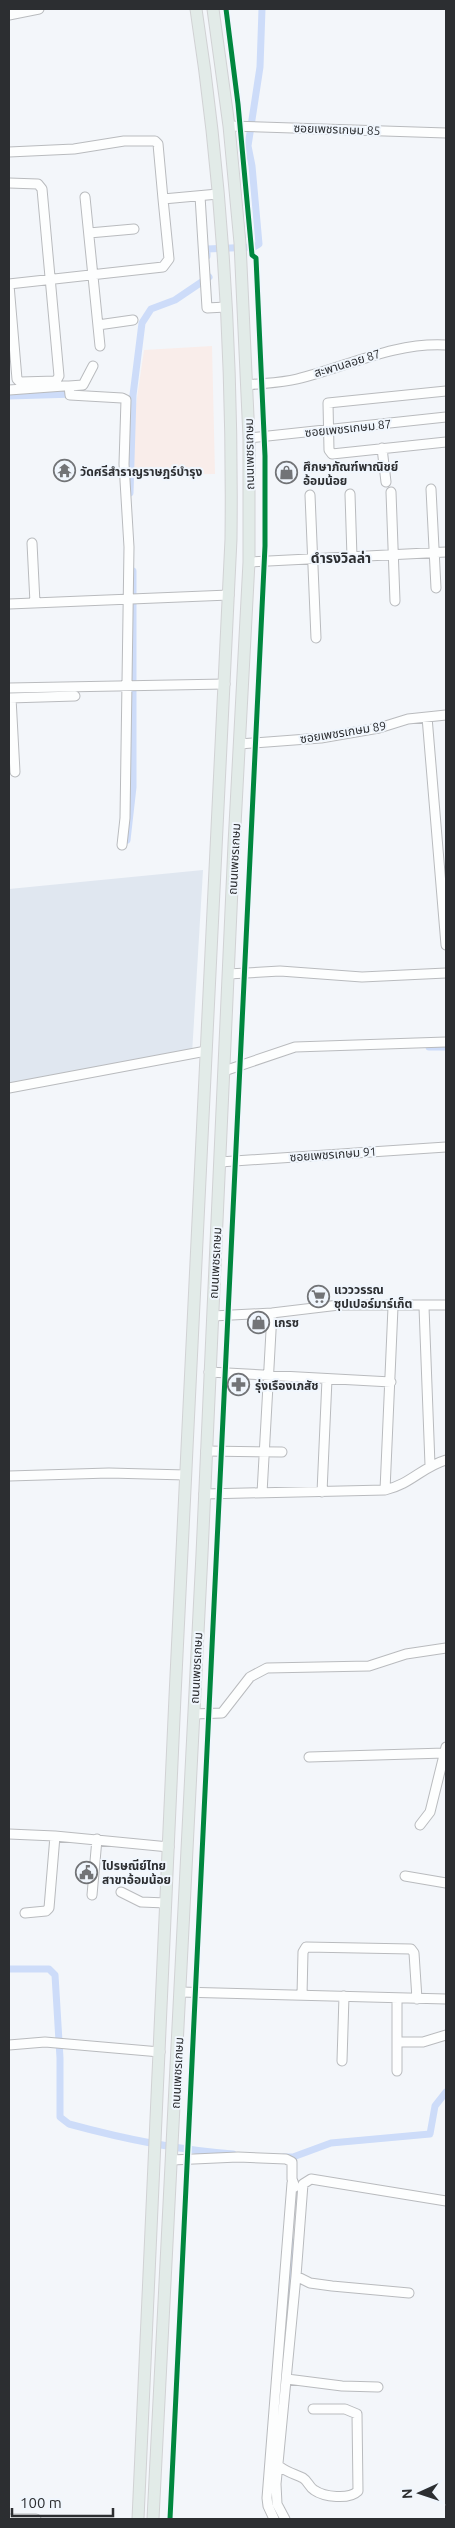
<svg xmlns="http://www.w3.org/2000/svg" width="455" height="2528" font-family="Ubuntu,'Noto Sans Thai',sans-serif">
<rect width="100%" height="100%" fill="#f3f6fa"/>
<path fill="#e0e7f0" d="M 203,870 L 192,1054 L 9,1091 L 9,889 Z"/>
<path fill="#f9edea" d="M 212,346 L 215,474 L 133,475 L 135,412 L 144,350 Z"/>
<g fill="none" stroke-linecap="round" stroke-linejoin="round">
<path stroke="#cddcf9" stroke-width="7" d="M 207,256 L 207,249 L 254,247 L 259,244 L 252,166 L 248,146 L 260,67 L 262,9
M 9,396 L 75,394
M 130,493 L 133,395 L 142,323 L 151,309 L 175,300 L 209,277
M 127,840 L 133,787 L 133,571
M 429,1047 L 446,1047
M 9,1969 L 49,1969 L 55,1975 L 60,2058 L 60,2117 L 69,2124 C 124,2139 176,2150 233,2154
M 284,2157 L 293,2157 L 331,2143 L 430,2134 L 435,2106 L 446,2092
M 286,2308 L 292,2242
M 271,2486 L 274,2510"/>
<defs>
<path id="minor" d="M 9,15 L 39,9
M 229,126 L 446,133
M 9,152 L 74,149 L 124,141 L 155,141 L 158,144 L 163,199
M 9,183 L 38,184 L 42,189 L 59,376 L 56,381 L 20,382 L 17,379 L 9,285
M 200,196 L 207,308 L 226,307
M 85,197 L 100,346
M 89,233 L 134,229
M 9,284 L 163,267 L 169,259 L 163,199 L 218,194
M 98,325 L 133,320
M 247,385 C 264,383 281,383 297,379 C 347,367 393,342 446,345
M 69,386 L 83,385 L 93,366
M 9,390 L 64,386 L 69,386 L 70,395 L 122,398 L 126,400 L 124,464 L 129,547 L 125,818 L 122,845
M 446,391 L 328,403 L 329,450 L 332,454 L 446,442
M 249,438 L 446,417
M 382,448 L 386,482
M 431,489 L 436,588
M 391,492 L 395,601
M 350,494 L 352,557
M 310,495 L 316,638
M 32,543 L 35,603
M 249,562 L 446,552
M 9,604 L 229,595
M 9,688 L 225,684
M 9,698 L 75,696
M 11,698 L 15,772
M 427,717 L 446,945
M 239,744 L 321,738 L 379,728 L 408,719 L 446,715
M 228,974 L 280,971 L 362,977 L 446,973
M 224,1071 L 295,1047 L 446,1042
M 9,1088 L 206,1051
M 220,1162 L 446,1147
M 424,1307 L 430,1465
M 213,1316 L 272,1313 L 339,1305 L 446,1305
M 209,1372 L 391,1382
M 206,1451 L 282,1452
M 9,1476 L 109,1473 L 186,1475
M 385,1490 L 393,1307
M 322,1492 L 327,1379
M 262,1493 L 272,1313
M 204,1494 L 385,1490 C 411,1484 422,1467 446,1460
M 194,1714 L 222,1713 L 250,1677 L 267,1668 L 369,1666 L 406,1654 L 446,1648
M 309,1757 L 445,1753
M 420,1825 L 430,1812 L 446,1747
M 9,1834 L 55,1836 L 169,1847
M 405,1876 L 446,1883
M 121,1892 L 141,1902 L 166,1903
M 92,1895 L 97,1839
M 25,1913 L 46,1911 L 49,1908 L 55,1836
M 180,1992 L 446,1999
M 302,1995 L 303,1952 L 306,1947 L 411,1949 L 414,1953 L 417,1999
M 398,2042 L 423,2042 L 446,2035
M 9,2045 L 45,2042 L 160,2052
M 342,2061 L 344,1996
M 397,2071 L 397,1998
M 172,2160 L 238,2157 L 286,2159 L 292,2162 L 292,2179 L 295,2187
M 296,2276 L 310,2283 L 332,2286 L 409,2293
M 287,2379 L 342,2386 L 378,2387
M 279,2466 C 288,2473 295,2474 303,2478 C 308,2481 309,2487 314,2490 C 324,2497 349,2500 358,2491 L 357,2414 L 345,2409 L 313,2409
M 9,2519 L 36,2519
M 274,2519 L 268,2506 L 267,2498 L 292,2183
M 285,2519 L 277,2504 L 276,2484 L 296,2276 L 303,2184 L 311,2179 L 446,2201"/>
<path id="major" d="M 138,2519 L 175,1696 L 231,539 C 233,362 223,184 196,9
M 153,2519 L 202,1554 L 234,844 L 249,562 L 249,438 L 240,243 L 229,126 L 213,9"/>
</defs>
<use href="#minor" stroke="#b9bbbe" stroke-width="11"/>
<use href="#major" stroke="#d1d2d4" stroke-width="13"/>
<use href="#minor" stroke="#fdfefe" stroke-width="9"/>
<use href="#major" stroke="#e2ebe8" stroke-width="11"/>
<defs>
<path id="cycleway" d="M 170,2519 L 265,546 L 265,456 L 256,258 L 252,255 L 238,104 L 226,9"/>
</defs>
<use href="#cycleway" stroke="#f0f6fd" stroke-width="8"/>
<use href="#cycleway" stroke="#00873e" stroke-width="5"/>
</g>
<defs>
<symbol id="temple-ring" viewBox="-11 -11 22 22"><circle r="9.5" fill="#f0f6fd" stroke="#727477" stroke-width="1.5"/><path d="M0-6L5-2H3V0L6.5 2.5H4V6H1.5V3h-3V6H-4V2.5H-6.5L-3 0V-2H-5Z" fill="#727477"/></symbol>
<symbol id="shop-ring" viewBox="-11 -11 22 22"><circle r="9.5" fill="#f0f6fd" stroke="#727477" stroke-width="1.5"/><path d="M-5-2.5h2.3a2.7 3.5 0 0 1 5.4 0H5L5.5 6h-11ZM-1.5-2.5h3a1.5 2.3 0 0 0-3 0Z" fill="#727477"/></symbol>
<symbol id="supermarket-ring" viewBox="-11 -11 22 22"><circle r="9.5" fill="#f0f6fd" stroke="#727477" stroke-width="1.5"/><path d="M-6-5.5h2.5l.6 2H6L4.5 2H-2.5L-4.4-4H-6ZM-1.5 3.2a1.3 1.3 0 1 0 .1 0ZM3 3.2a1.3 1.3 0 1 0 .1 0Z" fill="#727477"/></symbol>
<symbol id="pharmacy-ring" viewBox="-11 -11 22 22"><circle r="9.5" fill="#f0f6fd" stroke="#727477" stroke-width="1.5"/><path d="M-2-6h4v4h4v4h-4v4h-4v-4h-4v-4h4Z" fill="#727477"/></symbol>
<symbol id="civic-ring" viewBox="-11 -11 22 22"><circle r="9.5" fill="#f0f6fd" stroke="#727477" stroke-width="1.5"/><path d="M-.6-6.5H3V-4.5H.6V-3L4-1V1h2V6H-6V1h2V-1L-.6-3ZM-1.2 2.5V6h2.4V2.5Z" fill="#727477"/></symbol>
</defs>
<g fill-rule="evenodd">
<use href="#temple-ring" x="52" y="458" width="25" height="25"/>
<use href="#shop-ring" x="274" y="460" width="25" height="25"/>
<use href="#supermarket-ring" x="306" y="1284" width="25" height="25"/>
<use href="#shop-ring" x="246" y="1310" width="25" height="25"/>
<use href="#pharmacy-ring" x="226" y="1372" width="25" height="25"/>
<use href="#civic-ring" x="74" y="1860" width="25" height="25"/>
</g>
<g text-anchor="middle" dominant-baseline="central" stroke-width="4" stroke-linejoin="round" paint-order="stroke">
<g font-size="12" fill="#2c2e31" stroke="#f0f6fd">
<text transform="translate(337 129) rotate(2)">ซอยเพชรเกษม 85</text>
<text transform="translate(347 363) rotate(-17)">สะพานลอย 87</text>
<text transform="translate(348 428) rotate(-6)">ซอยเพชรเกษม 87</text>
<text transform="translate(249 454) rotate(-91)">ถนนเพชรเกษม</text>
<text transform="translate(343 732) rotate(-9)">ซอยเพชรเกษม 89</text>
<text transform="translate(234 859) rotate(-87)">ถนนเพชรเกษม</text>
<text transform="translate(333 1154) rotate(-4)">ซอยเพชรเกษม 91</text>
<text transform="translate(215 1263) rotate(-87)">ถนนเพชรเกษม</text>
<text transform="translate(196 1668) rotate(-87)">ถนนเพชรเกษม</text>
<text transform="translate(177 2073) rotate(-87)">ถนนเพชรเกษม</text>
</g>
<g font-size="12" font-weight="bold" fill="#2c2e31" stroke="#f0f6fd" text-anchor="start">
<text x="303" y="466">ศึกษาภัณฑ์พาณิชย์<tspan x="303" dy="14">อ้อมน้อย</tspan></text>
<text x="80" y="471">วัดศรีสําราญราษฎร์บํารุง</text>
<text x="334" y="1289">แวววรรณ<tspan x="334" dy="14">ซุปเปอร์มาร์เก็ต</tspan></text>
<text x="274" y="1322">เกรซ</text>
<text x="255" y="1385">รุ่งเรืองเภสัช</text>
<text x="102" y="1865">ไปรษณีย์ไทย<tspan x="102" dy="14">สาขาอ้อมน้อย</tspan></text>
</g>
<g font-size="14" font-weight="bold" fill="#2c2e31" stroke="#f0f6fd">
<text x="341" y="558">ดำรงวิลล่า</text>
</g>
</g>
<rect width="455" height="2528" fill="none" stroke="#2c2e31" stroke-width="20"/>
<g transform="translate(420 2493) rotate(267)" stroke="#f0f6fd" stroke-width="4" paint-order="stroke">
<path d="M0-4L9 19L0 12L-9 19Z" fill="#2c2e31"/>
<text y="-8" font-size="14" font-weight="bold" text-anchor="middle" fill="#2c2e31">N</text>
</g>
<path d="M12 2508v8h101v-8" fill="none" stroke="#2c2e31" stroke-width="2.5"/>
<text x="20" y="2508" font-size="15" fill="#2c2e31" stroke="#f0f6fd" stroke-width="4" paint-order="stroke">100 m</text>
</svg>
